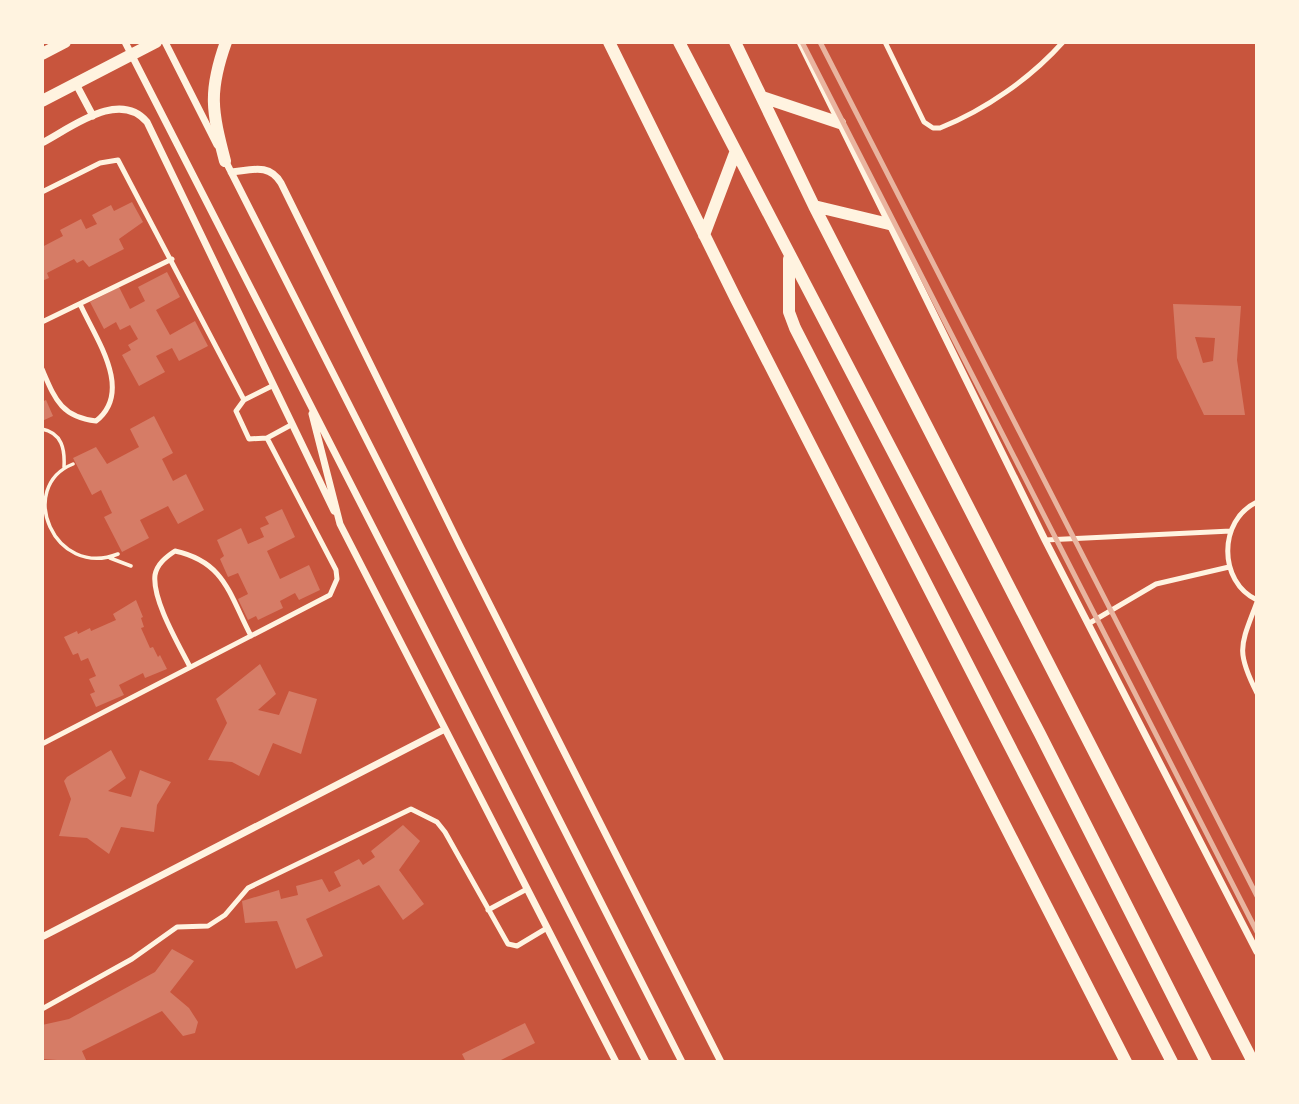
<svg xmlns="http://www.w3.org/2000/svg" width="1299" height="1104" font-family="'Fira Sans Condensed',sans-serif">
<rect width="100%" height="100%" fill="#c8553d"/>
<path fill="#d67c66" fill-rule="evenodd" d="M 132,202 L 143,222 L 119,239 L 124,249 L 89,267 L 83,260 L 77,263 L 74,259 L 47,273 L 49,278 L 42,281 L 42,247 L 63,236 L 60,230 L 81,219 L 86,229 L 97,224 L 92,215 L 111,205 L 114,211 Z
M 167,272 L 180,297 L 156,310 L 170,335 L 195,321 L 208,346 L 179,361 L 172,348 L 156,356 L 165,372 L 139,386 L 122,355 L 131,350 L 128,345 L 138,339 L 130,325 L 120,330 L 116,322 L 104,329 L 90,302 L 119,287 L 130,309 L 145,301 L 138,287 Z
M 1173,304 L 1241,306 L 1237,360 L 1245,415 L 1204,415 L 1177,358 ZM 1195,337 L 1215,338 L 1213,361 L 1203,363 Z
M 46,400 L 53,416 L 42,421 L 42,402 Z
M 154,416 L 173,453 L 162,459 L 173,481 L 186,474 L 204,510 L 178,524 L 168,506 L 140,520 L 149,538 L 122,552 L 104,517 L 112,513 L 101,490 L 92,495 L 73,458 L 96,447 L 107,464 L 139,447 L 130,429 Z
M 282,509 L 295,537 L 267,551 L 280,579 L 309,565 L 320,590 L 299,600 L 295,593 L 280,601 L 283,608 L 258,620 L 256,616 L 248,620 L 238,599 L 248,594 L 238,573 L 228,577 L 220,559 L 224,556 L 217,540 L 241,528 L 248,544 L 264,537 L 260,528 L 269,524 L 265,517 Z
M 136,600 L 143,617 L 141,618 L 144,627 L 141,628 L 150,648 L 153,647 L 158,657 L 160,655 L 167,669 L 145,678 L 143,673 L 119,685 L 124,695 L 96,707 L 90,694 L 95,692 L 89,679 L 96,676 L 88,658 L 81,661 L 78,653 L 73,655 L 64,637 L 77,631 L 78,634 L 90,628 L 91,631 L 116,620 L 113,614 Z
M 260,664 L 276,694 L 258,710 L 279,715 L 289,691 L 317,699 L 301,754 L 273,743 L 259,776 L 232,762 L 208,760 L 227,723 L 216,699 Z
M 111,750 L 126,778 L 108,791 L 131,797 L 140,770 L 171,782 L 157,805 L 154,832 L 121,827 L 109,854 L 87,838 L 59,836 L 71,799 L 64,781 L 67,777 Z
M 403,825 L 420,841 L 399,870 L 424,904 L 403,920 L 379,885 L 306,919 L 323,956 L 296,969 L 277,921 L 245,923 L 242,901 L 279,890 L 281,899 L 298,895 L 296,886 L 322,879 L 329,892 L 341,886 L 334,872 L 359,859 L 363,865 L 375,857 L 371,851 Z
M 172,949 L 194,961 L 170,992 L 189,1008 L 198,1022 L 195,1033 L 183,1036 L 162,1011 L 82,1051 L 87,1062 L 42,1059 L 42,1025 L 69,1019 L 155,972 Z
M 525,1023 L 535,1043 L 497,1062 L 466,1062 L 462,1054 Z"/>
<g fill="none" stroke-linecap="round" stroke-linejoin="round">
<path stroke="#fff3e0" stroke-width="3.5" d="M 42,429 C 62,433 65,449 64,467
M 73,464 C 16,487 54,579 118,554
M 110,558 L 131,566"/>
<path stroke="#fff3e0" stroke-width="5" d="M 885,42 L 924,122 L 933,128 L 940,128 C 985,110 1031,78 1063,42
M 42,192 L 100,163 L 118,160 L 244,400 L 272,386
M 42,322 L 172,259
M 42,369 C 55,399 61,417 96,421 C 134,391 96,339 80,304
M 244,400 L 236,411 L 249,439 L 267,438 L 291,425
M 1257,502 C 1218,520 1218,582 1257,600
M 1045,540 L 1231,531
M 1257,602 C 1241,645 1235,650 1257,693
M 1088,624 L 1156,584 L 1229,567
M 190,667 C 179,645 152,600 155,575 C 157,564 166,557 175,551 C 225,562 229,594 251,636
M 42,744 L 330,595 L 337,579 L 336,570 L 267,438
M 488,910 L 527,889
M 42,1009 L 132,959 L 177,927 L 208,926 L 225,915 L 248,888 L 411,809 L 437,822 L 445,832 L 508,944 L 517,946 L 547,928"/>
<path stroke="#fff3e0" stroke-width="7" d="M 125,42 L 646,1062
M 165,42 L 217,145
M 800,42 L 1045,540 L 1257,952
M 76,84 L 93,116
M 42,143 C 71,128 119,89 147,122 L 334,511
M 224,158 L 682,1062
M 231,172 C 252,170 269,163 281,183 L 460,546 L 721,1062
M 312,414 L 340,524 L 616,1062
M 42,937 L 445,729"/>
<path stroke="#fff3e0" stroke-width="12" d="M 609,42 L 736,299 L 1126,1062
M 679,42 L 1040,734 L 1206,1062
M 735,42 L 814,206 L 1253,1062
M 42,54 L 65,42
M 762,97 L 840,123
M 42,101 L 156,42
M 225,161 C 212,111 208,92 226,42
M 814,206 L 889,224
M 704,235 L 735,153
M 789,259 L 789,312 L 795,328 L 1172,1062"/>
<path stroke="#e9b49f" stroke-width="5" d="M 802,42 L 1257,932
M 820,42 L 1257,896"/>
</g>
<rect width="1299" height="1104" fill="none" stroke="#fff3e0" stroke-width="88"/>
</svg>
